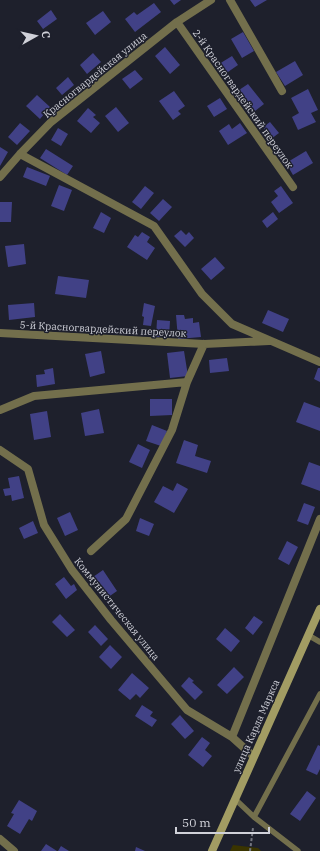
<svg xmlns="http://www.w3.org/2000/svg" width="320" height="851" font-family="'IBM Plex Serif',serif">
<rect width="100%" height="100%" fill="#1e202c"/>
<path fill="#3a3400" d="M 233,845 L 258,848 L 261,851 L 230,851 Z"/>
<path fill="#414186" d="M 170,0 L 181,0 L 174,5 Z
M 250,0 L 267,0 L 255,7 Z
M 154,3 L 161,12 L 135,32 L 125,19 L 134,12 L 137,15 Z
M 51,10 L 57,19 L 43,29 L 37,21 Z
M 103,11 L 111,22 L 95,35 L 86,23 Z
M 243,32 L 254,51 L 242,58 L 231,39 Z
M 165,47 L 180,65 L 170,74 L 155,56 Z
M 93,53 L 101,62 L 87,74 L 80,65 Z
M 232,56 L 238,65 L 225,74 L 219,64 Z
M 295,61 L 303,75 L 285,86 L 276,72 Z
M 135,70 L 143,79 L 130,89 L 122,79 Z
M 68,77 L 74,85 L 62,95 L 56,88 Z
M 248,84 L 264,104 L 255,111 L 239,90 Z
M 308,89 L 318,110 L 311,113 L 316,122 L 298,130 L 292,117 L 299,113 L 291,98 Z
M 174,91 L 185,106 L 178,111 L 181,114 L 173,120 L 159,101 Z
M 37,95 L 50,107 L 40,119 L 26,106 Z
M 220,98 L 227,109 L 214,117 L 207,106 Z
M 116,107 L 129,123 L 118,132 L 105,116 Z
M 88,108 L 96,115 L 93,117 L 100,123 L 91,133 L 77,121 Z
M 270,122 L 279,133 L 271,139 L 263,127 Z
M 20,123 L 30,131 L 17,145 L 8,137 Z
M 240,123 L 247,133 L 228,145 L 219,131 L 229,124 L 232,129 Z
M 58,128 L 68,134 L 61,146 L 51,140 Z
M 0,147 L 8,152 L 0,166 Z
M 46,149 L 73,166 L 67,175 L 40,158 Z
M 306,151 L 313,163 L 293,175 L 286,163 Z
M 27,167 L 50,176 L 46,186 L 23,177 Z
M 59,185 L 72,190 L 64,211 L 51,206 Z
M 145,186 L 154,193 L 141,209 L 132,202 Z
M 281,186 L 293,203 L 279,213 L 271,202 L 278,196 L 274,191 Z
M 163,199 L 172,207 L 159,221 L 150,213 Z
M 0,202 L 12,202 L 11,222 L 0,222 Z
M 101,212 L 111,218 L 104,233 L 93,228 Z
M 273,212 L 278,219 L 267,228 L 262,221 Z
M 181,230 L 186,235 L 189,232 L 194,238 L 185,247 L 174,236 Z
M 142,232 L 150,237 L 147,242 L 155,248 L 147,260 L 127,247 L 135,235 L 138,237 Z
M 24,244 L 26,264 L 8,267 L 5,246 Z
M 215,257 L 225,268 L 211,280 L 201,269 Z
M 58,276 L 89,280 L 86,298 L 55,294 Z
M 34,303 L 35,317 L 9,320 L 8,305 Z
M 144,303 L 155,306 L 151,326 L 143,325 L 144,317 L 142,316 Z
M 268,310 L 289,319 L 283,332 L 262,323 Z
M 176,315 L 184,315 L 185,319 L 193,318 L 193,323 L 199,322 L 201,337 L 178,339 Z
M 157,320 L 170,321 L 169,337 L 156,337 Z
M 101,351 L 105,373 L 90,377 L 85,354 Z
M 184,351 L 188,376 L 170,378 L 167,353 Z
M 227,358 L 229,371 L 210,373 L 209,360 Z
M 53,368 L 55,384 L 37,387 L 36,375 L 45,374 L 44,370 Z
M 318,368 L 320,368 L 320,382 L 314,379 Z
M 150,399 L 172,399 L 172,415 L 150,416 Z
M 304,402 L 320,408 L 320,431 L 296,422 Z
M 99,409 L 104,433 L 85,436 L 81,413 Z
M 47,411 L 51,437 L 34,440 L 30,414 Z
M 152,425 L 167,431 L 161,446 L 146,441 Z
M 184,440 L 198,445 L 195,456 L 211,461 L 207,473 L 176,463 Z
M 138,444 L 150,450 L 142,468 L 129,462 Z
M 309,462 L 320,466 L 320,491 L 301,484 Z
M 19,476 L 24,498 L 12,501 L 11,495 L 5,496 L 3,489 L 10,488 L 8,478 Z
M 177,483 L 188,489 L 174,513 L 154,502 L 163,486 L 173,491 Z
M 304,503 L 315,507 L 308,525 L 297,521 Z
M 70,512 L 78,530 L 65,536 L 57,518 Z
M 140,518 L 154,524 L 149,536 L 136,531 Z
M 33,521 L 38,533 L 24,539 L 19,528 Z
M 287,541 L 298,547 L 289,565 L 278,559 Z
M 103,570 L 117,591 L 107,598 L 93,577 Z
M 64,577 L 71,586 L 74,584 L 77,590 L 66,599 L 55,584 Z
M 60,614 L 75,630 L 67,637 L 52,622 Z
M 254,616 L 263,622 L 253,635 L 245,628 Z
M 95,625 L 108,639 L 101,646 L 88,632 Z
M 225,628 L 240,641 L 231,652 L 216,639 Z
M 110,645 L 122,657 L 111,669 L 99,657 Z
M 234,667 L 244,677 L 227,694 L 217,685 Z
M 132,673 L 149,688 L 140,698 L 136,694 L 130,700 L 118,690 Z
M 189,677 L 194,681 L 192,682 L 203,692 L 195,700 L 181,686 Z
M 142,705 L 153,712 L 150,716 L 157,720 L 152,727 L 135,716 Z
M 180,715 L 194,731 L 185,739 L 171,724 Z
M 202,737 L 210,743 L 205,750 L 212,756 L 203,767 L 188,755 Z
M 318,745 L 320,746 L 320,769 L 317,775 L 306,770 Z
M 307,791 L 316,798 L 300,821 L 290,814 Z
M 19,800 L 37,811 L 32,821 L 29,819 L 20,834 L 7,826 L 14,814 L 11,813 Z
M 46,844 L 57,851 L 41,851 Z
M 61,846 L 69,851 L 58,851 Z
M 136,847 L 145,851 L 135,851 Z"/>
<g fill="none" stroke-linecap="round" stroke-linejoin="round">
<path stroke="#757781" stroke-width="2" stroke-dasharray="3 2" stroke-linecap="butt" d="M 250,851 L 253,828"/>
<path stroke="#736f4c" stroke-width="5.5" d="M 308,635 L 320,642
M 235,799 L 254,817
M 298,851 L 254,817 L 320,694"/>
<path stroke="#736f4c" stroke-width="8" d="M 230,0 L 282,91
M 177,22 L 293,187
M 20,154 L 154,226 L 202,294 L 232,324 L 320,362
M 0,177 L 20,154 L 51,122 L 177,22 L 211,0
M 0,333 L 204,344 L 269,341
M 0,410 L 34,396 L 187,382
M 0,450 L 28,469 L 44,525 L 72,570 L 111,620 L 187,710 L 232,737 L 253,756
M 91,551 L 126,519 L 172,430 L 187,382 L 204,344
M 232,737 L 320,519
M 0,839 L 14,851"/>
<path stroke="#a29c63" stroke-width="8" d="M 212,851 L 320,609"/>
</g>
<g text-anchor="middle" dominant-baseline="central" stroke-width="3" stroke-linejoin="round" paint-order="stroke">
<g font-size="10" fill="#d0d1d9" stroke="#1e202c">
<text transform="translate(95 75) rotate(-39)">Красногвардейская улица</text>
<text transform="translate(243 99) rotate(55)">2-й Красногвардейский переулок</text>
<text transform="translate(103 329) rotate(3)">5-й Красногвардейский переулок</text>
<text transform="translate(117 609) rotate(51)">Коммунистическая улица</text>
<text transform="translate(256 726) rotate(-66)">улица Карла Маркса</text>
</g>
</g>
<g transform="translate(36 36) rotate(82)" stroke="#1e202c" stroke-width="3" paint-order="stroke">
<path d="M0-3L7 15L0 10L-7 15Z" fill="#d0d1d9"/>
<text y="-6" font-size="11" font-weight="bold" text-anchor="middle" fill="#d0d1d9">С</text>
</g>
<path d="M176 827v6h93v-6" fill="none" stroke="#d0d1d9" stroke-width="2"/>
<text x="182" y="827" font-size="12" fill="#d0d1d9" stroke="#1e202c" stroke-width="3" paint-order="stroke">50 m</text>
</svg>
